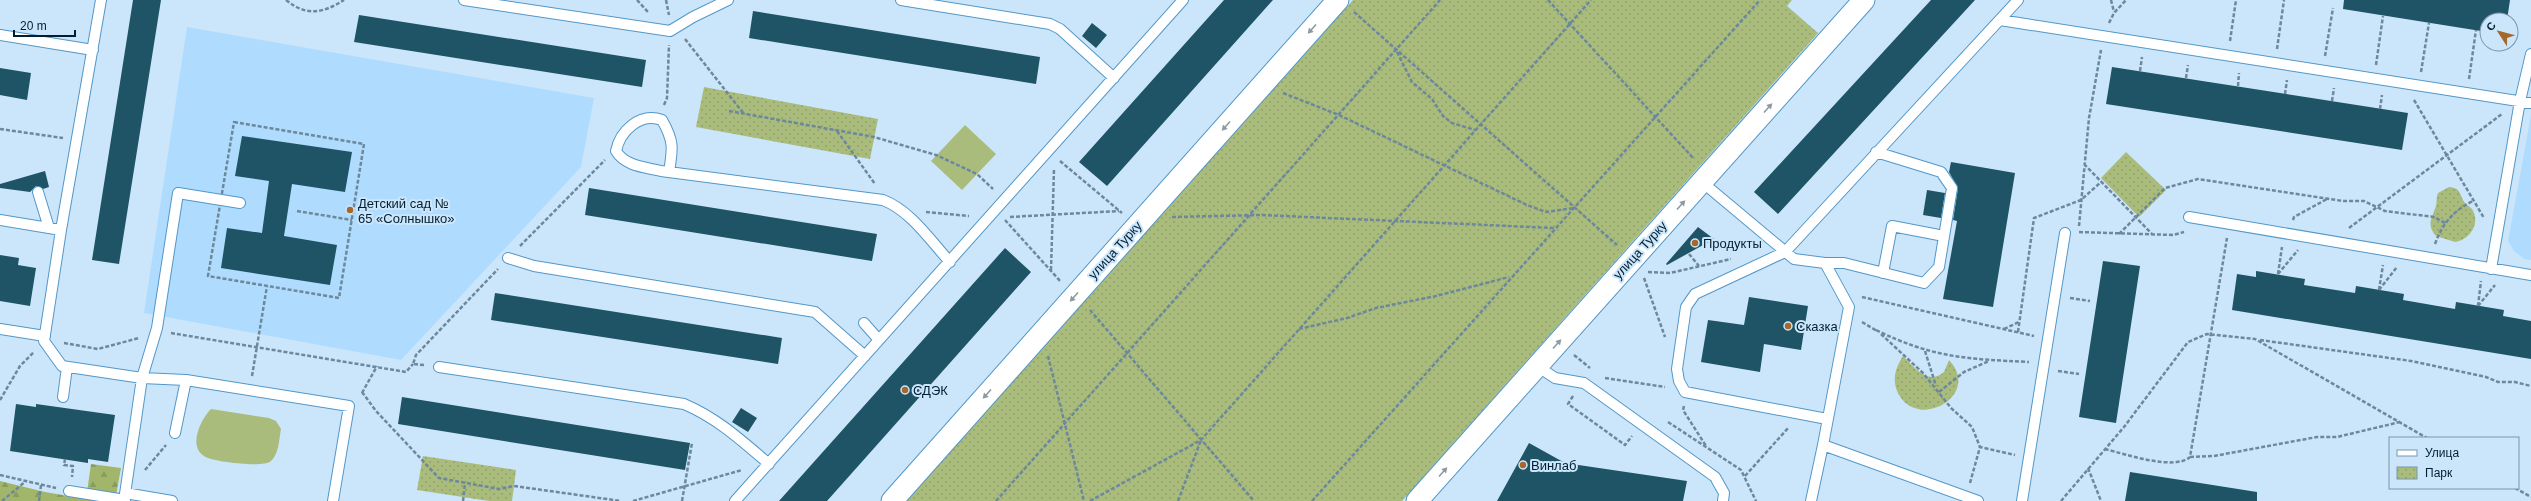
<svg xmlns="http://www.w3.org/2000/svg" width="2531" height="501" font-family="Arial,sans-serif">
<defs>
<pattern id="forest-firs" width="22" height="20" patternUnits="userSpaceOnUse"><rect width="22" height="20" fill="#a1b66a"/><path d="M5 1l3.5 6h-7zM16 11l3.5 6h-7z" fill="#899c5c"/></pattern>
<pattern id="park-dots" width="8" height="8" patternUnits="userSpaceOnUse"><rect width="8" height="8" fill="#aabc7c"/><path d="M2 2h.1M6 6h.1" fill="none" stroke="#91a16c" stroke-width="1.8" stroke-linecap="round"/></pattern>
</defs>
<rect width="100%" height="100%" fill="#cbe6fb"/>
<path fill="#afdcfe" d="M 187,27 L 594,98 L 581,167 L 401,360 L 144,313 Z
M 2531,115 L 2531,260 L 2524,259 L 2514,251 L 2508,241 Z"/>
<path fill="#aabc7c" d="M 965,125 L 996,154 L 962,190 L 931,161 Z
M 211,409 L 269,418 L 276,421 L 281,429 C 279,439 279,454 271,461 C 264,468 218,462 208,458 C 186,450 200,420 211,409 Z"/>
<path fill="url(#forest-firs)" d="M 91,464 L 121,468 L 115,501 L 0,501 L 0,481 L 45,492 L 86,499 Z"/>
<path fill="url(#park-dots)" d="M 1353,0 L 1792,0 L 1787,6 L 1818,33 L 1402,501 L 905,501 Z
M 704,87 L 878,119 L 870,159 L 696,127 Z
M 2126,152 L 2166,190 L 2139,217 L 2101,178 Z
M 2449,187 C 2462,188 2459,195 2465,203 C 2467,205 2470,207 2472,209 C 2481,223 2470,240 2455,242 L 2436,236 C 2426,225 2432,218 2436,206 C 2437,202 2436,198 2438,193 Z
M 1903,356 C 1914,367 1928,386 1944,372 L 1949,360 C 1983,396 1915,433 1897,391 C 1892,378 1896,367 1903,356 Z
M 423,456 L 516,470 L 512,501 L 489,501 L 417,490 Z"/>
<path fill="#1e5465" d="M 133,0 L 161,0 L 119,264 L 92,260 Z
M 1224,0 L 1273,0 L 1107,186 L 1079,162 Z
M 1931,0 L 1975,0 L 1778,214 L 1754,192 Z
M 2344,0 L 2510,0 L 2507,20 L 2487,20 L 2487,32 L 2343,9 Z
M 753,11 L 1040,57 L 1036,84 L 749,38 Z
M 359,15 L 646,60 L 642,87 L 354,42 Z
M 1092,23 L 1107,35 L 1096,48 L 1082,36 Z
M 2112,67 L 2408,113 L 2402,150 L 2106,104 Z
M 0,68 L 31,73 L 27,100 L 0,95 Z
M 242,136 L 352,152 L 345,192 L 292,184 L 284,236 L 337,245 L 330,285 L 221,268 L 227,228 L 262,233 L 269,181 L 235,176 Z
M 1951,162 L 2015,173 L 1993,307 L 1943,299 L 1957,221 L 1953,220 L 1958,188 L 1949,172 Z
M 45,171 L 49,187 L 43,189 L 36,186 L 30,192 L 0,188 L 0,184 Z
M 589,188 L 877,234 L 872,261 L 585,215 Z
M 1927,190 L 1945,193 L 1941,218 L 1923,215 Z
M 1698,227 L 1714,239 L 1667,265 L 1666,264 Z
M 1005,248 L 1031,272 L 827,501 L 779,501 Z
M 0,255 L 19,258 L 18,265 L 36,268 L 30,306 L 0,301 Z
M 2103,261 L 2140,266 L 2116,423 L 2079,417 Z
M 2256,271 L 2305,279 L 2304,285 L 2355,293 L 2356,286 L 2404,294 L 2403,300 L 2455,309 L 2456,302 L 2504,310 L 2503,316 L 2531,321 L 2531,359 L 2232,310 L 2237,274 L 2256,277 Z
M 495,293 L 782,338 L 778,364 L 491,320 Z
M 1749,297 L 1808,306 L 1801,350 L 1764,344 L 1760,372 L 1701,362 L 1708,320 L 1744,325 Z
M 402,397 L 690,443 L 685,470 L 398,424 Z
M 16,404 L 36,407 L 36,404 L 115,415 L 108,462 L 88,459 L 88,463 L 10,451 Z
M 741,408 L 757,418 L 748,432 L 732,422 Z
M 1529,443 L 1565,463 L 1687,481 L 1683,501 L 1497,501 Z
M 2130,472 L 2257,492 L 2257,501 L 2125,501 Z"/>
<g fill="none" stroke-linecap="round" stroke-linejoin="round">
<defs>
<path id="service" d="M 101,0 L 61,230 L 44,341 L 62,366 L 142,378 L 186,380
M 464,0 L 670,31 L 693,17 L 728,0
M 901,0 L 1050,24 L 1060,29 L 1114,78
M 2000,20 L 2531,103
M 0,35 L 93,50
M 669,172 C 673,148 674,141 662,120 C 640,112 620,131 616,151 C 625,166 644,167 661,171 L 883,200 C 911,211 930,240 950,262
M 1702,182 L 1794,259 L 1825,263 L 1849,307 L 1823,445
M 38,192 L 49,228
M 2189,217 L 2531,275
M 0,220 L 61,230
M 508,258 L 534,266 L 815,312 L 865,356
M 1825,263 L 1844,263 L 1924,283 L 1939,267 L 1952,188 L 1941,172 L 1876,152
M 2491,269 L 2520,101 L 2531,54
M 1883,273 L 1892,226 L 1944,236
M 864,323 L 879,340
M 0,329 L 45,336
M 1537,366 L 1555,378 L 1584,383 L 1715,477 L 1724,493 L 1723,501
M 439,367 L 684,404 C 717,418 741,440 769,464
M 63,397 L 67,367
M 1827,419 L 1685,392 L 1679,381 L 1677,369 L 1686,307 L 1695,294 L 1785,252 L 2018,0
M 175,433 L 186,380 L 349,406 L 333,501
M 69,491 L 125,500
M 125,493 L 172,501
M 124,501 L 142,378 L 157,328 L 178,193 L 240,203
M 735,501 L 1183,0
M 1811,501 L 1823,445 L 1978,501
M 2022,501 L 2065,233"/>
<path id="minor" d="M 892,501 L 1338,0
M 1417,501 L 1864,0"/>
</defs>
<use href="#service" stroke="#5297c8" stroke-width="12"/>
<use href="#minor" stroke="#5297c8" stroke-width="23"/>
<path stroke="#6d889c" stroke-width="2.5" stroke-dasharray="4 2" stroke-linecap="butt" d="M 286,0 C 307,17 323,13 344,0
M 637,0 L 648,12
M 666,0 L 669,15
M 1548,0 L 1694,159
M 2111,0 L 2114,12
M 1354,12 L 1617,245
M 2109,23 L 2114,13 L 2126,0
M 685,39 L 744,114
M 2230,41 L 2236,0
M 2277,49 L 2284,0
M 1397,52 L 1412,82 L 1432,99 L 1443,116 L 1452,123 L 1475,130
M 2325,56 L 2333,8
M 2376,65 L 2383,16
M 2140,71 L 2142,57
M 2421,72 L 2429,23
M 2186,78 L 2188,65
M 2469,79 L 2476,30
M 2238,86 L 2239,73
M 1283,93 L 1339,115 L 1527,205 L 1546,212 L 1574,208
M 2285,94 L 2287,80
M 2414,100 L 2484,218
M 2332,101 L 2334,88
M 664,105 L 667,98 L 669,45
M 2380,109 L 2382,95
M 729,111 L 874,137 L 936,155 L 977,174 L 993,189
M 234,122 L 364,144 L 339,298 L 208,276 Z
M 0,129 L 63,138
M 837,131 L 875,184
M 1060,161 L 1122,213
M 2084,164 L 2153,235
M 297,211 L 352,220
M 926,212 L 969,216
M 1010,217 L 1119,211
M 1172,217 L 1261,215 L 1554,228
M 1005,220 L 1061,282
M 2293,220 L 2294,217 L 2327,199
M 2079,226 L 2089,118 L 2101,50
M 2349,228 L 2502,114
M 2079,232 L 2173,235 L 2184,232
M 2119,234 L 2165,188 L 2198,179 L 2343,201 L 2364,201 L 2385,211 L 2434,217 L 2445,223
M 2435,244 C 2442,224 2454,210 2473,201
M 520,246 L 605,160
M 1689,254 L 1699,266
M 1051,270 L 1054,169
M 1648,272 L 1670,273 L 1731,259
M 2278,274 L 2298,250
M 2278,274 L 2282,247
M 1644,278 L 1665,337
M 2379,290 L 2397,267
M 2379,290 L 2383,265
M 1862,297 L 2034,336
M 2070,298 L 2090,301
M 2478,306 L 2495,285
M 2478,306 L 2481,281
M 1090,310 L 1254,501
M 1862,322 L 1877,331
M 1299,329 L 1347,318 L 1376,308 L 1436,296 L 1509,277
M 2004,329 L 2019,322
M 1876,330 C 1933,358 1967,359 2029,362
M 2018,332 L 2034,218 L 2081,200 L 2101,182
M 171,333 L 406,372 L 413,364
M 1881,334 L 1923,373 L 1951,408 L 1972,427 L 1980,447
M 2260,340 L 2411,361 L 2486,377 L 2498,382 L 2515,382 L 2531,386
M 64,343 L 98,349 L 139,338
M 1925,351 L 1936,386
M 1574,355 L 1590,368
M 1048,356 L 1084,501
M 424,365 L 413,364 L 416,355 L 498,269
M 2058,371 L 2079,374
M 252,376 L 267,286
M 1605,378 L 1665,387
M 362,392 L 376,411 L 439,478 L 499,489 L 514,486 L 621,501
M 1939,392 L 1964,372 L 1989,361
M 362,393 L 377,366
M 1573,396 L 1568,404 L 1625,445 L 1632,436
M 0,400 L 20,366 L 34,352
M 1684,406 L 1683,410 L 1706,446
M 1668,422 L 1741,470 L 1756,501
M 2105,449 C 2125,454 2174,471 2190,457 L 2227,238
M 2190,457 L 2214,456 L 2317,437 L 2337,437 L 2400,422
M 65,459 L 64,465 L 73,466 L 72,477
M 2088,468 L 2101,501
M 145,470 L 166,445
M 0,475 L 56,488
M 1745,476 L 1789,427
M 1970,483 L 1980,447 L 2015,455
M 2515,488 L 2531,497
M 2,501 L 26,481
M 39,501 L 41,485
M 463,501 L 465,483
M 633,501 L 742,470
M 682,501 L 692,443
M 996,501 L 1440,0
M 1090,501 L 1201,440 L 1591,0
M 1178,501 L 1201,440
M 1312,501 L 1760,0
M 2061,501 L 2124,427 L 2188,342 L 2207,334 L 2255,339 L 2427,438"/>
<use href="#service" stroke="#fff" stroke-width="10"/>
<use href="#minor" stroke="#fff" stroke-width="21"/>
</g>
<defs><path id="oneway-solid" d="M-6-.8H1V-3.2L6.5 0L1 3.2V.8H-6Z"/></defs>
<g fill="#8d9aa2">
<use href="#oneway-solid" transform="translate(1312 29) rotate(132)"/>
<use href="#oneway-solid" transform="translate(1768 108) rotate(-48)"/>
<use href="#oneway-solid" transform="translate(1226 126) rotate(132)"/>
<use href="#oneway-solid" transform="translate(1681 205) rotate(-48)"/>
<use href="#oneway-solid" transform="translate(1074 297) rotate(132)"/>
<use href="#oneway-solid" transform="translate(1557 344) rotate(-48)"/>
<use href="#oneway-solid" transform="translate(987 394) rotate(132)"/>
<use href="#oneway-solid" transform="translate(1443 472) rotate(-48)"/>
</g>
<g fill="#a5672c" stroke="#cbe6fb" stroke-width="1.5">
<circle cx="350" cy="210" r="4"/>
<circle cx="1695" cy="243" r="4"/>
<circle cx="1788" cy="326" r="4"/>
<circle cx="905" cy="390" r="4"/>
<circle cx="1523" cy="465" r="4"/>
</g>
<g text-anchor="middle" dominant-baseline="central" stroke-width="4" stroke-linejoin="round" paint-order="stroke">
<g font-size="13" fill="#021e31" stroke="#cbe6fb" text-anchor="start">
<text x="358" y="203">Детский сад №<tspan x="358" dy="15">65 «Солнышко»</tspan></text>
<text x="1703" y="243">Продукты</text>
<text x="1796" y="326">Сказка</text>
<text x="913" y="390">СДЭК</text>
<text x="1531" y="465">Винлаб</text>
</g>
<g font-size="13" fill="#021e31" stroke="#cbe6fb">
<text transform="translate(1115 250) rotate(-48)">улица Турку</text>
<text transform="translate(1640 250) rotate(-48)">улица Турку</text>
</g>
</g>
<rect x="2389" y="437" width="130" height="52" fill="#cbe6fb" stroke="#7b96aa"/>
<rect x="2397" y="450" width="20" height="6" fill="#ffffff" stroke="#7b96aa"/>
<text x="2425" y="457" font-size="12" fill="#021e31">Улица</text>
<rect x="2397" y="467" width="20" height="12" fill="url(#park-dots)" stroke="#7b96aa"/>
<text x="2425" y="477" font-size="12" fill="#021e31">Парк</text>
<g transform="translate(2499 32) rotate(306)"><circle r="19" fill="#cbe6fb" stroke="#7b96aa"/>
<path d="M0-3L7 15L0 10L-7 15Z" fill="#a5672c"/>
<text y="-6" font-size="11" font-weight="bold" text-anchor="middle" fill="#021e31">С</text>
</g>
<path d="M14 30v6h61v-6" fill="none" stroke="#021e31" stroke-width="2"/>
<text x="20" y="30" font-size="12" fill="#021e31" stroke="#cbe6fb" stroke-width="3" paint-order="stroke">20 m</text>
</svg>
